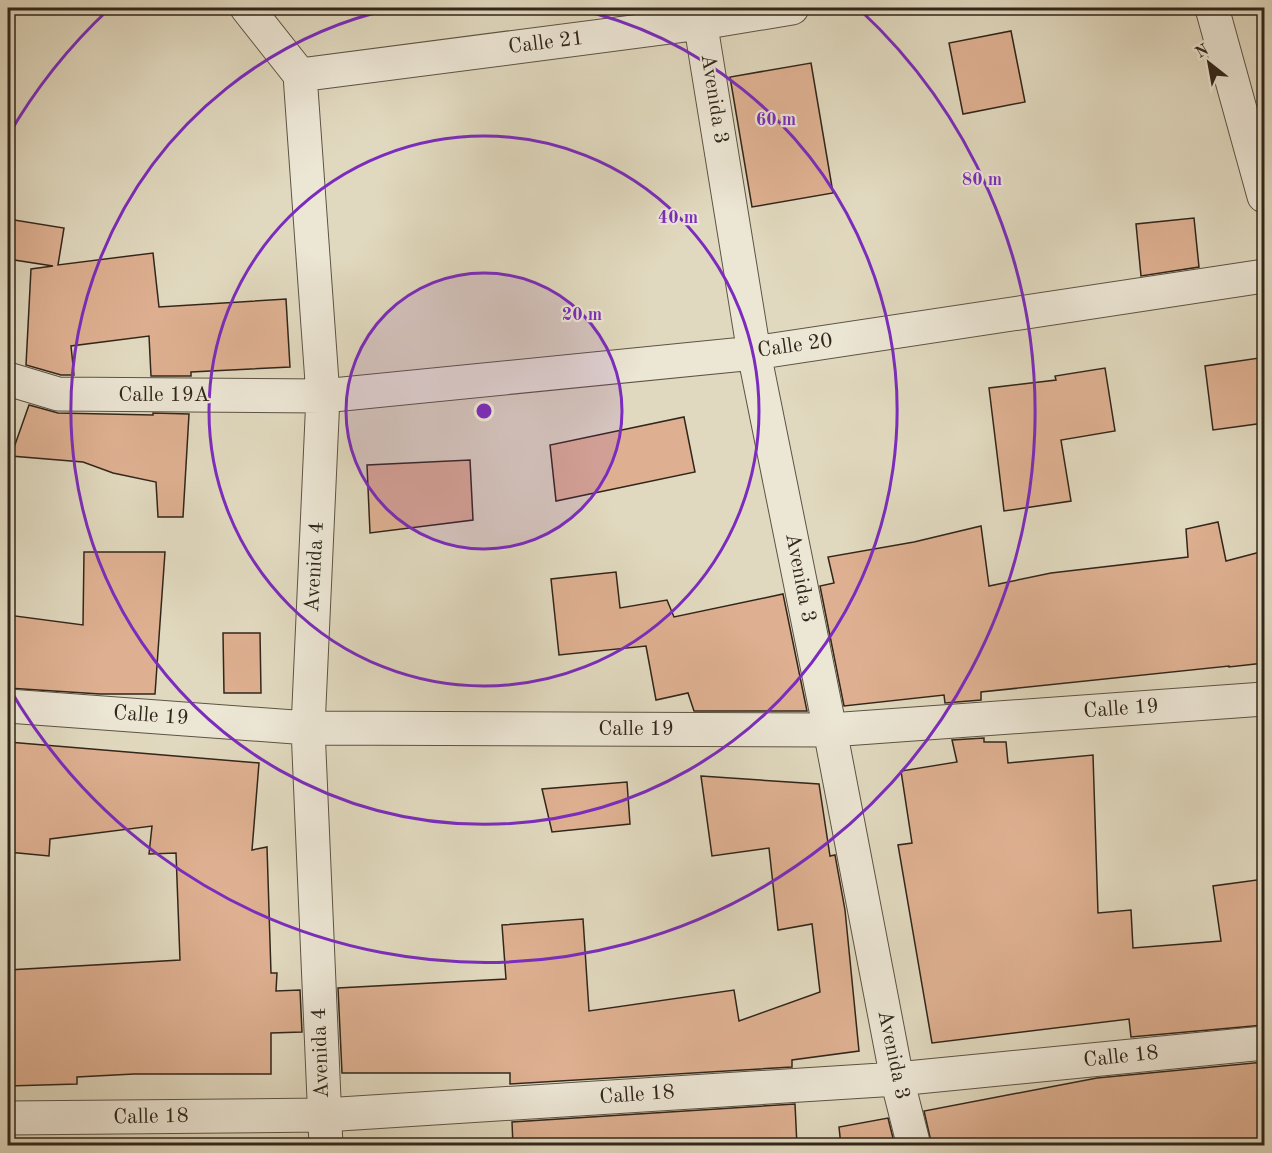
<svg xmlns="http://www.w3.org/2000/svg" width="1272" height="1153" font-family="'Old Standard TT',serif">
<rect width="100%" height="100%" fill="#e1d9bf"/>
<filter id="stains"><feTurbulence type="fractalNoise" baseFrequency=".00333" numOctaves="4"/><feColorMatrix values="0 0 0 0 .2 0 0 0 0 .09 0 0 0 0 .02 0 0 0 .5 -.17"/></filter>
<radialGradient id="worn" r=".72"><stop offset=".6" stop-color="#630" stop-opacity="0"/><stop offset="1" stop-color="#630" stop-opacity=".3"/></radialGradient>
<path fill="#deb091" stroke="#31261b" stroke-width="1.5" d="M 1011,31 L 1025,102 L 963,114 L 949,43 Z
M 811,63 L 833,193 L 752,207 L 730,77 Z
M 1194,218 L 1199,267 L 1141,276 L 1136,224 Z
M 8,219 L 64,228 L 58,265 L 153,253 L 159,307 L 286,299 L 290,367 L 191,372 L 191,376 L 151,376 L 149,336 L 71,346 L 74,375 L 61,375 L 26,365 L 31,269 L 53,266 L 8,259 Z
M 1259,358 L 1264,394 L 1264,423 L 1213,430 L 1205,366 Z
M 1105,368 L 1115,431 L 1061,440 L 1071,501 L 1004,511 L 989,388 L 1056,380 L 1055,376 Z
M 29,405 L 58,413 L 153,415 L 153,413 L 189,414 L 183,517 L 158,517 L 156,482 L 113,473 L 83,462 L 11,456 Z
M 684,417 L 695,472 L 556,501 L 550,445 Z
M 470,460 L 473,520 L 370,533 L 367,465 Z
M 1218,522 L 1226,561 L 1264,551 L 1264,663 L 1229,667 L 1229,666 L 981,692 L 981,700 L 945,703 L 944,695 L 844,706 L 820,586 L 834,583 L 828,557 L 914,542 L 981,526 L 989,586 L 1051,573 L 1188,557 L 1186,529 Z
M 84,552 L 165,552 L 155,694 L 100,694 L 8,688 L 8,615 L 83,625 Z
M 616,572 L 620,608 L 667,600 L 674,617 L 783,594 L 807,711 L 694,711 L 688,693 L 656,700 L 646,646 L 559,655 L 551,579 Z
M 223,633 L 260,633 L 261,693 L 224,693 Z
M 984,738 L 984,742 L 1006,742 L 1008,763 L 1093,755 L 1098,913 L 1131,910 L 1133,948 L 1221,941 L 1213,886 L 1264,879 L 1264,1025 L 1131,1037 L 1129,1019 L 932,1043 L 898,845 L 912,843 L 901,771 L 957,762 L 952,740 Z
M 8,742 L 259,763 L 252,850 L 267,847 L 271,973 L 277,973 L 276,991 L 300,990 L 302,1032 L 271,1033 L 271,1074 L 134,1074 L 77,1077 L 77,1084 L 8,1086 L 8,970 L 180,960 L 176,853 L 149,854 L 152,826 L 50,839 L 49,856 L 8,852 Z
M 701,776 L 819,784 L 830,856 L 835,855 L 845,910 L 859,1051 L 792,1060 L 792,1067 L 510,1084 L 510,1073 L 342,1073 L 338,988 L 506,979 L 502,925 L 583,919 L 589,1011 L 734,990 L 739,1021 L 820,992 L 812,924 L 778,930 L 769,848 L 712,856 Z
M 627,782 L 630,824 L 552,832 L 542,789 Z
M 1264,1062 L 1264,1146 L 932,1146 L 924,1111 L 1097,1078 Z
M 795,1104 L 797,1146 L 513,1146 L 512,1122 Z
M 888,1118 L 895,1146 L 841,1146 L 839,1127 Z"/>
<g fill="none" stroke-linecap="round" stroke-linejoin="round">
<defs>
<path id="minor" d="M 247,8 L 300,75 L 323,396 L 308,728 L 326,1146
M 698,8 L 754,353 L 830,730 L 897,1079 L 914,1146
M 1212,8 L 1264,196
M 300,75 L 701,23 L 792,8
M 8,379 L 58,394 L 323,396 L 754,353 L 1264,276
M 8,706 L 308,728 L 830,730 L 1264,699
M 8,1118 L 324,1115 L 897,1079 L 1264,1043"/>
</defs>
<use href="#minor" stroke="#5d5344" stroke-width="35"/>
<use href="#minor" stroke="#ece6d5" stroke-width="33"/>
</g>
<circle cx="484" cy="411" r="138" fill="#7b2cbf" fill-opacity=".12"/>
<g fill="none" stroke="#7b2cbf" stroke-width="3">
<circle cx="484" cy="411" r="138"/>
<circle cx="484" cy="411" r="275"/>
<path d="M573 8A413 413 0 1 1 395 8"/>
<path d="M8 136A550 550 0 0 1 109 9M859 9A550 550 0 1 1 8 686"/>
</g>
<g text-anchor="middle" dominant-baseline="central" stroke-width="4.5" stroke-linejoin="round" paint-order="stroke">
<g font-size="21" fill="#31261b" stroke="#ece6d5">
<text transform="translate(546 43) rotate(-7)">Calle 21</text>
<text transform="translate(714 99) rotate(81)">Avenida 3</text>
<text transform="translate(795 346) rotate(-8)">Calle 20</text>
<text x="164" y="395">Calle 19A</text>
<text transform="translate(315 567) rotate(-87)">Avenida 4</text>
<text transform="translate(800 578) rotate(79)">Avenida 3</text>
<text transform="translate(1121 709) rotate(-4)">Calle 19</text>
<text transform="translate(151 716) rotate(4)">Calle 19</text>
<text x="636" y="729">Calle 19</text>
<text transform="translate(321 1053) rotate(-92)">Avenida 4</text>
<text transform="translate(893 1055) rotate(78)">Avenida 3</text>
<text transform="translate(1121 1057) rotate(-6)">Calle 18</text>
<text transform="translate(637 1095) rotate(-4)">Calle 18</text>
<text transform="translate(151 1117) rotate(-1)">Calle 18</text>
</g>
</g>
<circle cx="484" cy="411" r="9" fill="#7b2cbf" stroke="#ece6d5" stroke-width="3"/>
<g font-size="18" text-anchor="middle" font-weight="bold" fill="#7b2cbf" stroke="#ece6d5" stroke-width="4.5" stroke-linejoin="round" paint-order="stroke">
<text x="776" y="125">60 m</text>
<text x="982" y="185">80 m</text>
<text x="678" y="223">40 m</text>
<text x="582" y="320">20 m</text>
</g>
<rect width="1272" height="1153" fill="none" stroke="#e1d9bf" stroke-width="30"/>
<rect x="9" y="9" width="1254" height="1135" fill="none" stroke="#31261b" stroke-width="3"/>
<rect x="15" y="15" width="1242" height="1123" fill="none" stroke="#31261b" stroke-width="1.5"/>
<g transform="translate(1209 63) rotate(329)" stroke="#ece6d5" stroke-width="4.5" paint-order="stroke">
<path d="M0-4.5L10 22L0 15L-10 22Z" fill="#31261b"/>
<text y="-9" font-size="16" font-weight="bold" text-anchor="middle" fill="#31261b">N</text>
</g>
<rect width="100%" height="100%" filter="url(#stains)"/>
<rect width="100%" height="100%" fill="url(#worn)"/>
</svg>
